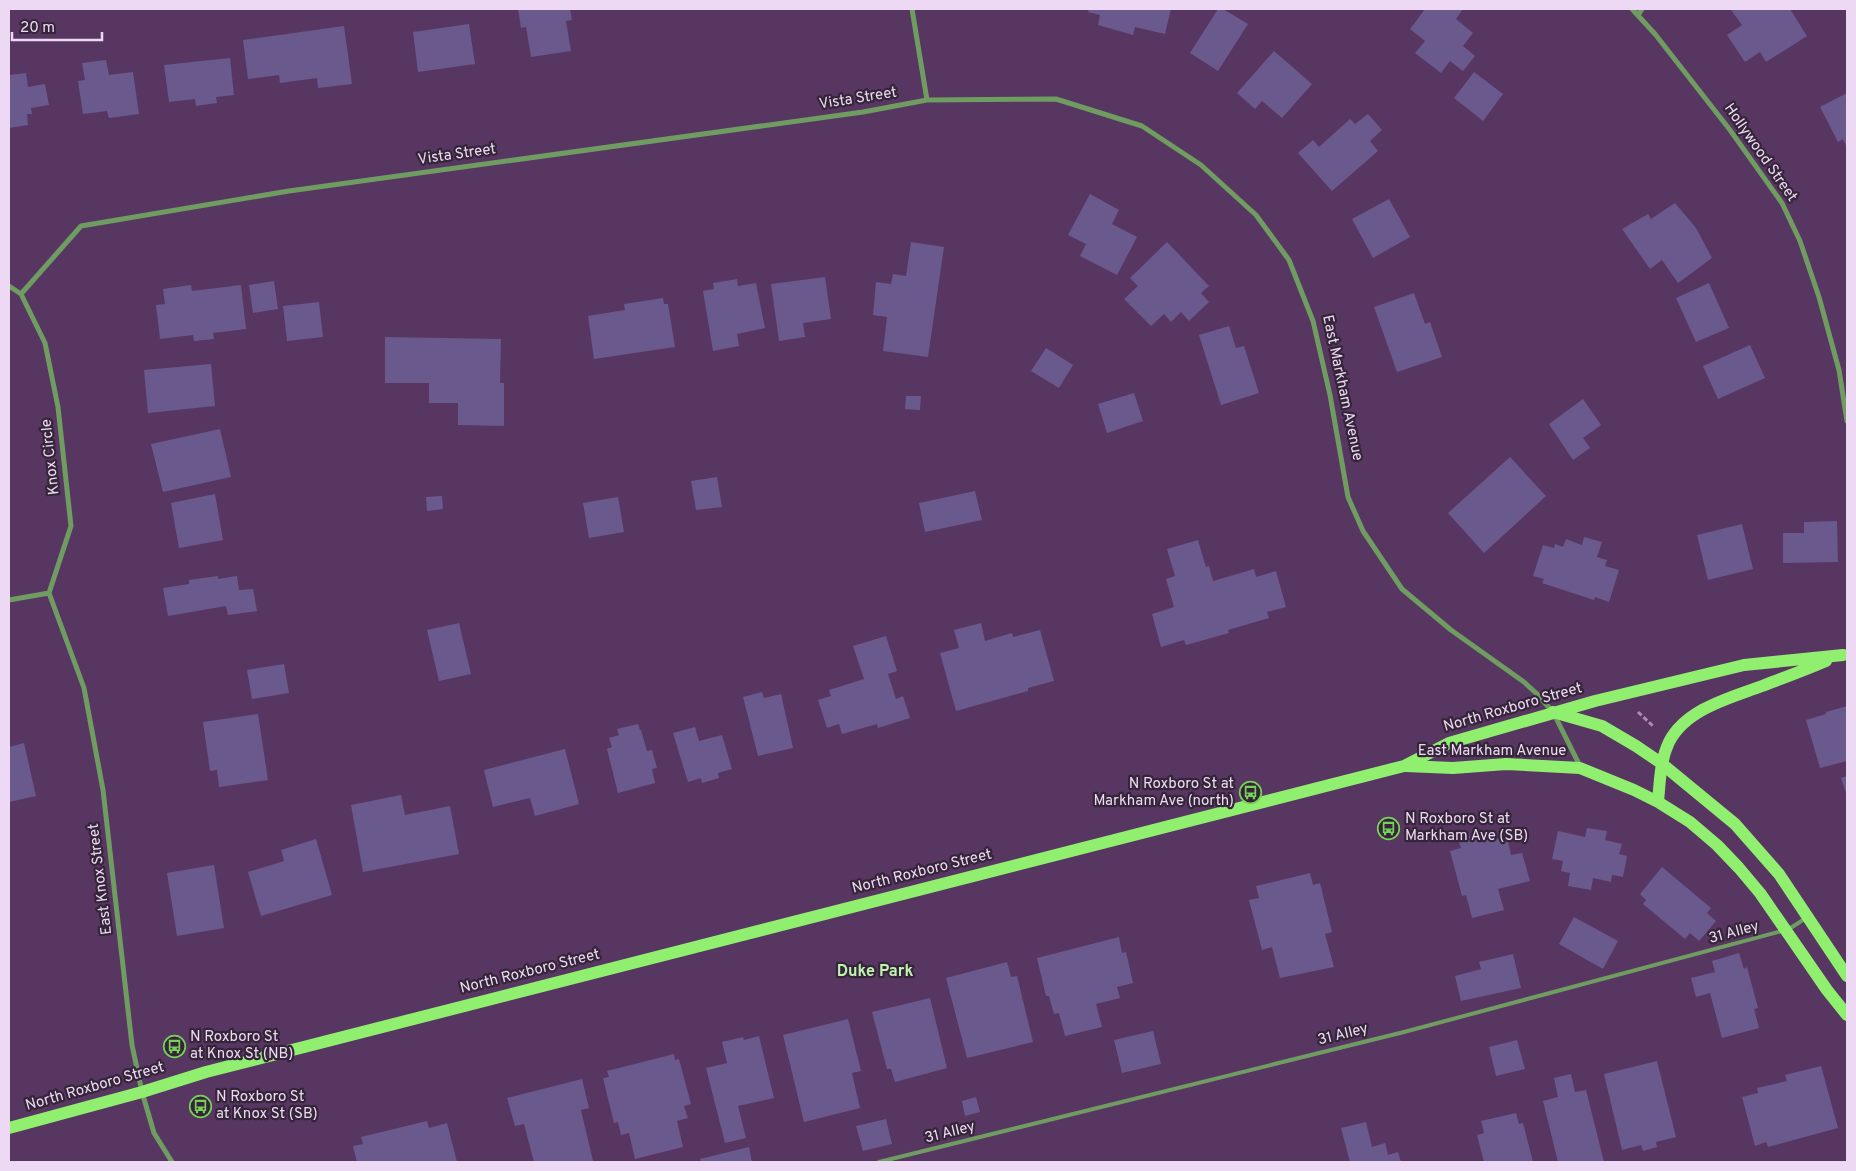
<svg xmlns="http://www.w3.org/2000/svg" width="1856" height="1171" font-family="Overpass,sans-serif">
<rect width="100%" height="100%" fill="#583662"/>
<path fill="#6a598d" d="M 518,9 L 570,9 L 572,20 L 566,21 L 571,51 L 531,57 L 526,27 L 521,28 Z
M 1089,9 L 1171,9 L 1165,34 L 1135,27 L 1133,35 L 1098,25 L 1100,15 L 1088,12 Z
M 1218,9 L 1223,9 L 1248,24 L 1218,71 L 1190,53 Z
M 1425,9 L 1463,9 L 1456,19 L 1473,33 L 1463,46 L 1475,56 L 1463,71 L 1450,61 L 1441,73 L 1415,53 L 1425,41 L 1410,29 Z
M 1733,9 L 1790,9 L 1807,36 L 1766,62 L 1760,52 L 1745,62 L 1727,35 L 1742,25 L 1731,10 Z
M 469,24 L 475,64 L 418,72 L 413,32 Z
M 344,26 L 352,84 L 318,88 L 317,78 L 280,83 L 279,75 L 248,79 L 243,40 Z
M 1274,51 L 1312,84 L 1282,118 L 1262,101 L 1255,109 L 1237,93 Z
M 230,58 L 234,95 L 216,97 L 217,103 L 196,106 L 195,99 L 169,102 L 164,65 Z
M 106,60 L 109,75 L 133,72 L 139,114 L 109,118 L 107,111 L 83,114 L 78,81 L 85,80 L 82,63 Z
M 1474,72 L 1503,94 L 1483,121 L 1454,98 Z
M 26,73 L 28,87 L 45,84 L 49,105 L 31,108 L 32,114 L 27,114 L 28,125 L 9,128 L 9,75 Z
M 1847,93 L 1847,148 L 1843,139 L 1838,142 L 1820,107 Z
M 1368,114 L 1382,130 L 1370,141 L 1378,151 L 1332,191 L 1298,153 L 1313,140 L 1319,147 L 1350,119 L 1355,124 Z
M 1090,194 L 1119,210 L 1112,224 L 1137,237 L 1117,275 L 1080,256 L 1086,244 L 1068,235 Z
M 1389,199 L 1410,237 L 1373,258 L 1352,219 Z
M 1675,203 L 1696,228 L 1712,258 L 1678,283 L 1662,260 L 1650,269 L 1622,229 L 1648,214 L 1651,219 Z
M 911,242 L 944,247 L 928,357 L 883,351 L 887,317 L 873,315 L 876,282 L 891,284 L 893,274 L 906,276 Z
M 1167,242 L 1209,286 L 1201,293 L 1209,302 L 1189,321 L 1181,312 L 1171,322 L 1164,314 L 1151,326 L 1124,299 L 1138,286 L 1130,278 Z
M 825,277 L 831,319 L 803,323 L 805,337 L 779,341 L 771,284 Z
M 737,279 L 738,286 L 756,283 L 765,328 L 737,334 L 739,346 L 713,351 L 703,291 L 714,289 L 713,283 Z
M 274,281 L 278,309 L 253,313 L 249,285 Z
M 1709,283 L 1729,328 L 1696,342 L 1676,298 Z
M 191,285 L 192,291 L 241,285 L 246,329 L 213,333 L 214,339 L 194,341 L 193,335 L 160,339 L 156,305 L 165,304 L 163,289 Z
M 1414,293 L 1425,324 L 1430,322 L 1442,357 L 1397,372 L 1374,307 Z
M 663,298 L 664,304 L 668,304 L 675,347 L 594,359 L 588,316 L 625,310 L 624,304 Z
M 319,302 L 323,337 L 287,341 L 283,306 Z
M 1229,326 L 1236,348 L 1244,346 L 1259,393 L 1221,405 L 1199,335 Z
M 385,337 L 501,339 L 500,383 L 504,383 L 504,426 L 458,425 L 458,403 L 429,403 L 429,383 L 385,383 Z
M 1750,345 L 1765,378 L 1718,399 L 1703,366 Z
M 1046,348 L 1073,365 L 1059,388 L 1031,371 Z
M 211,364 L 215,406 L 148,413 L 144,370 Z
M 1134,393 L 1143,421 L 1107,433 L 1098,404 Z
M 906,396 L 921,396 L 920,410 L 905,409 Z
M 1583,399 L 1601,425 L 1583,438 L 1590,448 L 1573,460 L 1549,424 Z
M 220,429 L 231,477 L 163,492 L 151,444 Z
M 1510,457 L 1546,496 L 1484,553 L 1448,513 Z
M 717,477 L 722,507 L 696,510 L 691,481 Z
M 975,491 L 982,520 L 925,532 L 919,503 Z
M 215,494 L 223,540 L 179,548 L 171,503 Z
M 442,496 L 443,509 L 427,511 L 426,497 Z
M 618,497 L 624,532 L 589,538 L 583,503 Z
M 1837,521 L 1838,562 L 1783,563 L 1783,533 L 1804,533 L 1804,522 Z
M 1742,524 L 1753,569 L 1708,580 L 1697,535 Z
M 1584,537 L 1602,542 L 1597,557 L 1607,560 L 1605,566 L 1619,570 L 1609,602 L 1595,597 L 1594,600 L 1542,583 L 1544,579 L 1533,576 L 1543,545 L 1554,548 L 1555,544 L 1563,547 L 1566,539 L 1582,545 Z
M 1198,540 L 1206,567 L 1209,566 L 1213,581 L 1254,569 L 1256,577 L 1276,571 L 1286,607 L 1267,612 L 1269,618 L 1228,630 L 1229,633 L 1186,645 L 1184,640 L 1161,647 L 1152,614 L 1174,607 L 1166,579 L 1175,576 L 1167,549 Z
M 218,576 L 218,579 L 237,576 L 239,590 L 253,589 L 257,611 L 228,615 L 226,606 L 168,616 L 163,588 L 189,584 L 189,580 Z
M 459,623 L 471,674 L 439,681 L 427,630 Z
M 981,623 L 985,641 L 1012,633 L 1013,637 L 1040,630 L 1054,681 L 1028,688 L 1028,691 L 956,711 L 940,653 L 959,648 L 954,630 Z
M 886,636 L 897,671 L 888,674 L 896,699 L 903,696 L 910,718 L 878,728 L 877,724 L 842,734 L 839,724 L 827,728 L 818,700 L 831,696 L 829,690 L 864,679 L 853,646 Z
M 284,664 L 289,693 L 252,699 L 247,670 Z
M 762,692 L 764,698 L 781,694 L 793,748 L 758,756 L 743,697 Z
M 1847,706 L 1847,761 L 1820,768 L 1806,720 L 1826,714 L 1826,712 Z
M 258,714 L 268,780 L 219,787 L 217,770 L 210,771 L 203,722 Z
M 638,724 L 640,730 L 641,730 L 647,751 L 652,750 L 657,768 L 652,769 L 655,783 L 618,793 L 607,749 L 612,747 L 609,738 L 619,735 L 617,729 Z
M 695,727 L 699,741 L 722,735 L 732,769 L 718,773 L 719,778 L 702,783 L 701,778 L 688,782 L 673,733 Z
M 24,743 L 36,796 L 9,802 L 9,747 Z
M 565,749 L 579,804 L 535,816 L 530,798 L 493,807 L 484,770 Z
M 1847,776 L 1847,796 L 1841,778 Z
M 401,795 L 405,815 L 450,806 L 459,854 L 363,872 L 351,805 Z
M 1587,828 L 1607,831 L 1605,840 L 1622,844 L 1619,854 L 1627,856 L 1623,877 L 1612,875 L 1611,882 L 1593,878 L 1591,890 L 1568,886 L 1570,873 L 1561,871 L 1563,861 L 1552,859 L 1558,831 L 1585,837 Z
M 1489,831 L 1492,840 L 1507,837 L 1511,855 L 1522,853 L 1530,881 L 1498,889 L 1504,910 L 1472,918 L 1466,895 L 1462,896 L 1450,851 L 1461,848 L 1458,839 Z
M 316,839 L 332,895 L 261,916 L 248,872 L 284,861 L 281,850 Z
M 214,865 L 224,928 L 177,936 L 167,873 Z
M 1662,867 L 1711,908 L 1707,913 L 1716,921 L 1699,941 L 1690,933 L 1685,939 L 1643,904 L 1646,900 L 1640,894 Z
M 1310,873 L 1313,885 L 1320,883 L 1332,932 L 1325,934 L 1334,967 L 1280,978 L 1272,947 L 1262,950 L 1249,900 L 1259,898 L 1256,886 Z
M 1574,917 L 1618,941 L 1603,969 L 1559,944 Z
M 1119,937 L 1122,953 L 1126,952 L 1133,983 L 1117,987 L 1120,998 L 1096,1004 L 1102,1027 L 1065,1036 L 1059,1013 L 1054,1014 L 1049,996 L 1046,996 L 1037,958 Z
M 1739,953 L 1744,969 L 1747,967 L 1758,1008 L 1754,1009 L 1759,1028 L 1722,1038 L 1710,993 L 1696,997 L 1691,978 L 1715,972 L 1712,961 Z
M 1513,954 L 1521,988 L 1461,1001 L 1455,976 L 1481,969 L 1479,962 Z
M 1007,962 L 1011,977 L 1017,976 L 1033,1042 L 967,1058 L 946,978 Z
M 930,998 L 947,1068 L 895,1082 L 891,1069 L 887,1069 L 872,1012 Z
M 848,1019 L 861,1071 L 852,1073 L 860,1108 L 804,1122 L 783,1035 Z
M 1153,1031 L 1161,1064 L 1122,1073 L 1114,1040 Z
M 759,1036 L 774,1098 L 738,1106 L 746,1138 L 725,1143 L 706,1068 L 727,1063 L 722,1042 L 743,1037 L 744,1040 Z
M 1517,1040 L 1525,1069 L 1496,1076 L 1489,1047 Z
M 674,1054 L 675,1060 L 679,1059 L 691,1104 L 684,1106 L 688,1118 L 677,1121 L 683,1147 L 635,1159 L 629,1133 L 621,1135 L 618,1122 L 614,1123 L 603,1078 L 609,1077 L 607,1071 Z
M 1657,1061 L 1676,1137 L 1656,1142 L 1657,1147 L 1643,1151 L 1641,1145 L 1622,1150 L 1604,1074 Z
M 1821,1066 L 1838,1128 L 1768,1147 L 1766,1142 L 1755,1146 L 1742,1097 L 1758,1093 L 1757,1088 L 1787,1081 L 1785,1075 Z
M 1571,1074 L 1575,1092 L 1586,1090 L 1604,1162 L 1558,1162 L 1543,1101 L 1558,1097 L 1554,1078 Z
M 582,1079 L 589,1108 L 581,1110 L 593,1161 L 534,1162 L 524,1124 L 515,1126 L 507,1098 Z
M 976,1097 L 980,1112 L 965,1116 L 962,1101 Z
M 1516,1113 L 1519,1124 L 1523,1123 L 1533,1162 L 1484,1162 L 1477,1135 L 1484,1133 L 1481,1121 Z
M 886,1119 L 892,1144 L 863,1151 L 856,1126 Z
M 427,1121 L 429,1128 L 447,1123 L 457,1162 L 357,1162 L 353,1146 L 363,1144 L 361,1137 Z
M 1366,1122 L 1372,1147 L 1385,1143 L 1388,1155 L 1398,1152 L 1401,1162 L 1350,1162 L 1341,1128 Z
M 749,1147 L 752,1162 L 701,1162 L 700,1159 Z"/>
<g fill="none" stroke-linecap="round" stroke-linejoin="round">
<path stroke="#aa8fb1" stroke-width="3" stroke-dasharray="5 2.5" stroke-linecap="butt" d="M 1638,712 L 1653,726"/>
<path stroke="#6f9c60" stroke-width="4" d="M 1789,929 L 1806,918
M 879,1162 L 1404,1032 L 1782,931"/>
<path stroke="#6f9c60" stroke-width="5" d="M 912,9 L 927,100
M 1632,9 L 1655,34 L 1730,130 L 1782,203 L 1800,241 L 1819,297 L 1839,370 L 1847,421
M 1638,15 L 1642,9
M 9,286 L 21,294 L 45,343 L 58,407 L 71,526 L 49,593
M 21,294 L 81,226 L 289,191 L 863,112 L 927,100 L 1056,99 L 1142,126 L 1201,165 L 1256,215 L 1289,260 L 1313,321 L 1330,395 L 1348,497 L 1363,531 L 1402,589 L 1451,630 L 1524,682 L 1536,693 L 1553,712 L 1580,766
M 49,593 L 84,688 L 103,790 L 132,1045 L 142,1092 L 154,1133 L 172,1162
M 9,600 L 49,593"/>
<path stroke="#91ef70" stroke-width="12" d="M 1553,712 L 1602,726 L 1636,746 L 1661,763 L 1735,824 L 1779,874 L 1847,976
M 1406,766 L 1453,768 L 1506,764 L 1580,768 L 1634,790 L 1658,802 L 1690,822 L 1717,845 L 1739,868 L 1760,893 L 1827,990 L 1847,1015
M 1658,802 C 1660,781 1660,761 1669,742 C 1686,709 1730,698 1762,686 C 1783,678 1805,670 1826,661
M 9,1128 L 142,1092 L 206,1072 L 1404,766 L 1449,743 L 1595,701 L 1744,665 L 1843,655"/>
</g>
<defs>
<symbol id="bus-ring" viewBox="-11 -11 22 22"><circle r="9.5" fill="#352539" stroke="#78d158" stroke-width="1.5"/><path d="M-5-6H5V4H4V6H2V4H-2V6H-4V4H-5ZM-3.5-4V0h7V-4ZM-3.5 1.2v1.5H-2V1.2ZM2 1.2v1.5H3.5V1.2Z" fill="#78d158"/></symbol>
</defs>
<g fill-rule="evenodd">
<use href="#bus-ring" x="1238" y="780" width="25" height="25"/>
<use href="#bus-ring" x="1376" y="816" width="25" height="25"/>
<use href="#bus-ring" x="162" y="1034" width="25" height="25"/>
<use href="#bus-ring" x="188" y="1094" width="25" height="25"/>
</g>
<g text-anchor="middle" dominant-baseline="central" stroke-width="4.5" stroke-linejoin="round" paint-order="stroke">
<g font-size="15" fill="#eed9f4" stroke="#352539">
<text transform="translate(858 99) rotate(-9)">Vista Street</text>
<text transform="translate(1760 153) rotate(55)">Hollywood Street</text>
<text transform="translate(457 155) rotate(-8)">Vista Street</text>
<text transform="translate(1342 388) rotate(78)">East Markham Avenue</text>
<text transform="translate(51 457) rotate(-96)">Knox Circle</text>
<text transform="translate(1513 708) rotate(-16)">North Roxboro Street</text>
<text x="1492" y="751">East Markham Avenue</text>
<text transform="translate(922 872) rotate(-14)">North Roxboro Street</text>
<text transform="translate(101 879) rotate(-97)">East Knox Street</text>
<text transform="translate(1734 933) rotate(-15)">31 Alley</text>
<text transform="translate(530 972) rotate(-14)">North Roxboro Street</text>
<text transform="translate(1343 1035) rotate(-14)">31 Alley</text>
<text transform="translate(95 1087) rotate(-16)">North Roxboro Street</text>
<text transform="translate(950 1133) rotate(-14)">31 Alley</text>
</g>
<g font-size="15" fill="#eed9f4" stroke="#352539" text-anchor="start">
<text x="1234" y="784" text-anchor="end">N Roxboro St at<tspan x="1234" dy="17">Markham Ave (north)</tspan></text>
<text x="1405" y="819">N Roxboro St at<tspan x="1405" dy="17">Markham Ave (SB)</tspan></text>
<text x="190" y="1037">N Roxboro St<tspan x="190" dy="17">at Knox St (NB)</tspan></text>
<text x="216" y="1097">N Roxboro St<tspan x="216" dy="17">at Knox St (SB)</tspan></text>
</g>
<g font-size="16" font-weight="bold" fill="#c1f2b1" stroke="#352539">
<text x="875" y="972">Duke Park</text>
</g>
</g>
<rect width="1856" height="1171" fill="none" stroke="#eed9f4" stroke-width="20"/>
<path d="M12 32v8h90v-8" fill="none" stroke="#eed9f4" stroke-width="2.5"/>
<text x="20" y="32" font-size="15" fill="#eed9f4" stroke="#352539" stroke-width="4" paint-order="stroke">20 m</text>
</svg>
